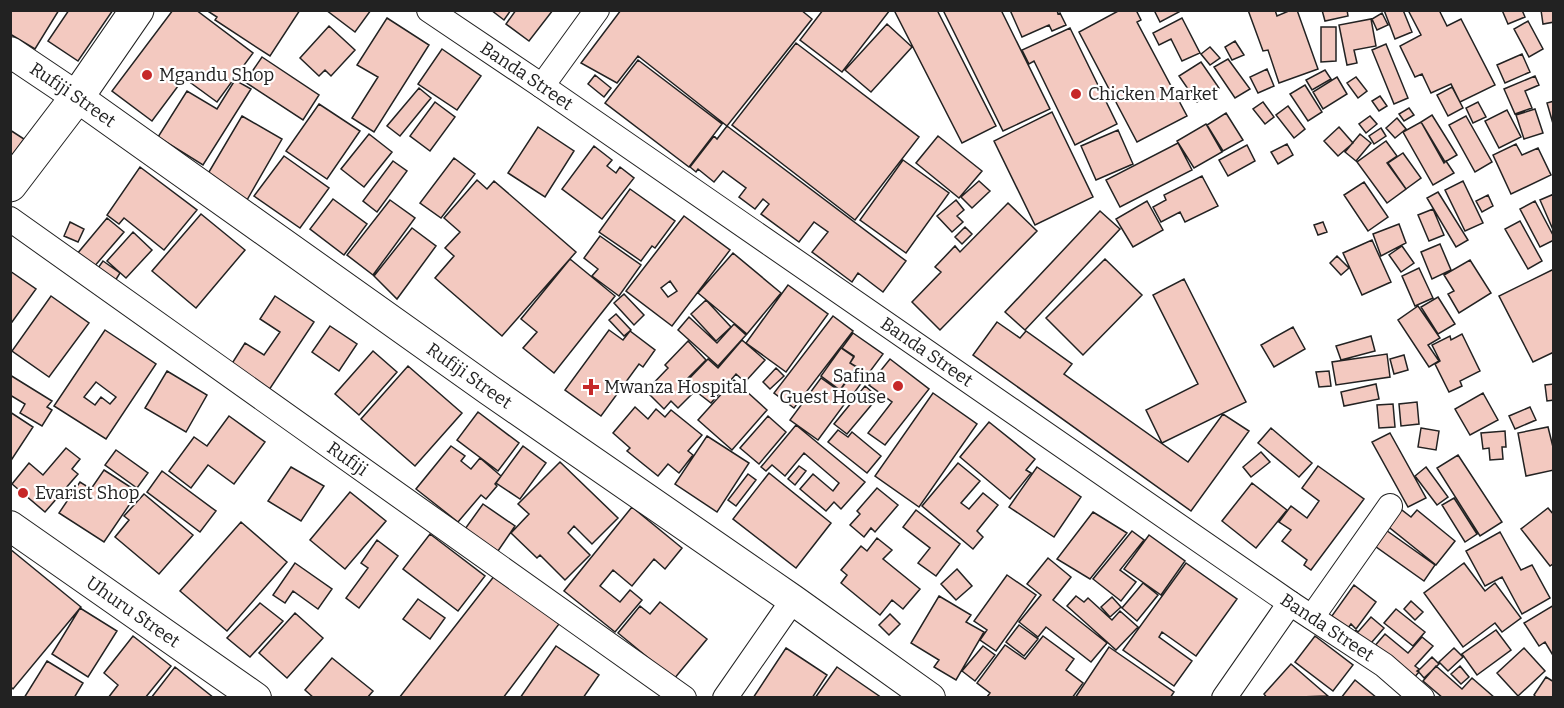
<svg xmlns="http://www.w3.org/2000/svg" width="1564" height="708" font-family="Bitter,serif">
<rect width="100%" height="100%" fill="#fff"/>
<path fill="#f3c9c0" stroke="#222" stroke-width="1.5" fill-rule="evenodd" d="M 10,10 L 59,10 L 35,49 L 10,34 Z
M 69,10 L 113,10 L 78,61 L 48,41 Z
M 173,10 L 196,10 L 253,53 L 217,102 L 184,78 L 152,121 L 112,91 Z
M 206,10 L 300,10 L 270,56 L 215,20 L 217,17 Z
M 326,10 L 371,10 L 355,32 Z
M 491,10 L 511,10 L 504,20 Z
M 516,10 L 553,10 L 529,41 L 506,24 Z
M 621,10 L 801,10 L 812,19 L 727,126 L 638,56 L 617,83 L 581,63 Z
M 823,10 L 890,10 L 842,72 L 800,40 Z
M 894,10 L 937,10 L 996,126 L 962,143 Z
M 943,10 L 1001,10 L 1050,109 L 1003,131 Z
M 1010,10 L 1057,10 L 1058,14 L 1060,13 L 1066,25 L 1052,31 L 1049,25 L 1022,37 Z
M 1120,10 L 1136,10 L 1141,20 L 1137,22 L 1187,116 L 1137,142 L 1079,32 Z
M 1154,10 L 1178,10 L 1179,12 L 1160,22 Z
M 1248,10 L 1275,10 L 1277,16 L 1291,10 L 1297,10 L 1318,69 L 1279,83 L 1268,50 L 1263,51 Z
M 1322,10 L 1347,10 L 1348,16 L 1325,21 Z
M 1384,10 L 1403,10 L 1412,32 L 1395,39 Z
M 1408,10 L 1439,10 L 1447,26 L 1461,19 L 1495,85 L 1460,102 L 1451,84 L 1431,93 L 1422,74 L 1415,77 L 1400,46 L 1421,35 Z
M 1502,10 L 1522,10 L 1525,17 L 1508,24 Z
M 1541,10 L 1554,10 L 1554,22 L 1543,24 Z
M 1382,13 L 1388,25 L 1377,30 L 1372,19 Z
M 387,18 L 429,45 L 374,132 L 352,118 L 378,77 L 357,65 Z
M 1182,18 L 1200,53 L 1182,61 L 1171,39 L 1159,45 L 1153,33 Z
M 1371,19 L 1376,46 L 1354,50 L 1357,63 L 1347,65 L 1339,25 Z
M 1528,21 L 1543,49 L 1529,57 L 1514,29 Z
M 887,24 L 912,47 L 871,92 L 845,70 Z
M 329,26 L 355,50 L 331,76 L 325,70 L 319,76 L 300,58 Z
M 1321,27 L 1336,27 L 1336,61 L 1321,62 Z
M 1070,28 L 1117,124 L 1075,145 L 1034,61 L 1029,64 L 1022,50 Z
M 1235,41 L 1244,55 L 1232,60 L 1225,47 Z
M 796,43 L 919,137 L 855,220 L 732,125 Z
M 1386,44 L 1408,98 L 1394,104 L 1372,50 Z
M 1210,47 L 1220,58 L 1210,65 L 1201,54 Z
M 442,49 L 481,76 L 457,110 L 418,84 Z
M 1522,54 L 1530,72 L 1505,83 L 1497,65 Z
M 262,57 L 319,95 L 303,120 L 245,82 Z
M 1228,59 L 1250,89 L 1235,98 L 1214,67 Z
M 638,60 L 722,124 L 689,167 L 605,103 Z
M 1201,62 L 1219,88 L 1197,102 L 1179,76 Z
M 1267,69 L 1274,86 L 1258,93 L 1250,77 Z
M 1325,70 L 1331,79 L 1312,90 L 1306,80 Z
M 595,75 L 611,88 L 604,97 L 588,84 Z
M 1535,76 L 1539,85 L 1525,91 L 1532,108 L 1515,114 L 1504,89 Z
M 1337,77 L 1347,94 L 1323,109 L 1313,92 Z
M 1356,77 L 1367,91 L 1358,98 L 1347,83 Z
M 235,80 L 251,89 L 203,165 L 158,137 L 187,91 L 217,109 Z
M 1305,85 L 1322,112 L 1308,121 L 1290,94 Z
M 1452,87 L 1463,108 L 1448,116 L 1437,95 Z
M 419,88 L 431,98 L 400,136 L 387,126 Z
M 1380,96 L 1387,106 L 1379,111 L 1372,101 Z
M 1554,101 L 1554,127 L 1547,103 Z
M 435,102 L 455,117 L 430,151 L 410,136 Z
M 1263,102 L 1274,117 L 1265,124 L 1253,109 Z
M 1478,102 L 1486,117 L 1473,123 L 1466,108 Z
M 319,104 L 360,131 L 327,179 L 286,151 Z
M 1288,106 L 1305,129 L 1294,138 L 1276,115 Z
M 1409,108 L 1414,115 L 1404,121 L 1399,114 Z
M 1535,109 L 1543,133 L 1524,139 L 1516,115 Z
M 1507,110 L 1521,137 L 1499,148 L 1485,121 Z
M 1052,112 L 1093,197 L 1035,225 L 994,141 Z
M 1226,113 L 1243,140 L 1223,151 L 1207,125 Z
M 1432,115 L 1457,155 L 1445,162 L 1421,122 Z
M 242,116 L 282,139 L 247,200 L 206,177 Z
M 1370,116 L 1377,124 L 1366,133 L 1359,124 Z
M 1466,116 L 1492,162 L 1475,172 L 1449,125 Z
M 1397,118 L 1406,129 L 1395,138 L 1386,128 Z
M 1421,122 L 1444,163 L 1446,161 L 1454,173 L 1433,185 L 1403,132 Z
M 1206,124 L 1222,152 L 1194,168 L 1177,141 Z
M 727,126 L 906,261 L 883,292 L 858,273 L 852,282 L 812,252 L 828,232 L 814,222 L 799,242 L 761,214 L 769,204 L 763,199 L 755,209 L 739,197 L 746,188 L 723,171 L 714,182 L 698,169 L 696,172 L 690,167 L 714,136 L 717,139 Z
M 538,127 L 574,151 L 545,197 L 508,173 Z
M 1339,127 L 1353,143 L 1338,156 L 1324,141 Z
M 1381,128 L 1386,136 L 1374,144 L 1369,136 Z
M 10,130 L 24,139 L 10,159 Z
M 1118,130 L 1133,164 L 1096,180 L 1081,146 Z
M 369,134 L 392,152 L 364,187 L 341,169 Z
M 1360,134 L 1371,143 L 1356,161 L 1345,152 Z
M 938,136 L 982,171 L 959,198 L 916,163 Z
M 1386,141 L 1397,156 L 1387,163 L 1406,189 L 1387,203 L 1357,162 Z
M 1178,143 L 1192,170 L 1120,207 L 1106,180 Z
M 1287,144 L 1293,155 L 1278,164 L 1271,152 Z
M 1516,144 L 1522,155 L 1538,148 L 1551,175 L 1511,194 L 1493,155 Z
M 1247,145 L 1255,161 L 1228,176 L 1219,160 Z
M 594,146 L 612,160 L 607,166 L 616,173 L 620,167 L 634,178 L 602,219 L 562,189 Z
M 1403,153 L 1421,178 L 1406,189 L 1388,163 Z
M 284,156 L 329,188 L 300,228 L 254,196 Z
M 454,158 L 475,174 L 441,218 L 420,203 Z
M 903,160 L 949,193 L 906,253 L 860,220 Z
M 393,161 L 407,171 L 377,212 L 363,201 Z
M 140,167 L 197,210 L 164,250 L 124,218 L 119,224 L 107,215 Z
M 1202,176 L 1218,206 L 1185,222 L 1180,212 L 1161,222 L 1153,207 L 1166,200 L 1164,195 Z
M 477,180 L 487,189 L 494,181 L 576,252 L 502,336 L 435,278 L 454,256 L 445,248 L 460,232 L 444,218 Z
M 979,181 L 990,191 L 972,208 L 961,197 Z
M 1463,181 L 1483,223 L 1465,231 L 1445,190 Z
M 1364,182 L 1388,217 L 1368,231 L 1344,195 Z
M 630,189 L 675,221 L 655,248 L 652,246 L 641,261 L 599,232 Z
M 1438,192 L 1468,240 L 1456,247 L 1427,198 Z
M 1554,194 L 1554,232 L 1540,200 Z
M 1488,195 L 1493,206 L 1482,212 L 1476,201 Z
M 333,199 L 367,224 L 344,255 L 310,229 Z
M 390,200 L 415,218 L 373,275 L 347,255 Z
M 956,200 L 964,210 L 957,216 L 963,222 L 952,232 L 937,216 Z
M 1147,201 L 1163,230 L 1133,247 L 1116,219 Z
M 1535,201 L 1554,237 L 1554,240 L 1540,247 L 1520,209 Z
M 1008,203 L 1037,231 L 940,330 L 912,302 L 941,272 L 935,267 L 955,246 L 960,252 Z
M 1433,209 L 1444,235 L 1429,241 L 1418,215 Z
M 1100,211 L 1120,229 L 1025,330 L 1005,312 Z
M 201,214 L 245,250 L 196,308 L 152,271 Z
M 684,216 L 730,250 L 672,326 L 626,291 ZM 670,281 L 677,291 L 668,297 L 661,288 Z
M 107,218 L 124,232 L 93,268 L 77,254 Z
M 1520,221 L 1542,261 L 1528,269 L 1505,229 Z
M 70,222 L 84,229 L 78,242 L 64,236 Z
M 1323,222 L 1327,232 L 1318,235 L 1314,225 Z
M 1399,224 L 1406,243 L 1381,256 L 1373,234 Z
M 965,227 L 972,234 L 962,244 L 955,237 Z
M 412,228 L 436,246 L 397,299 L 374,276 Z
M 133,232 L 152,250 L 126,278 L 107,261 Z
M 600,236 L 641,265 L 619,296 L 592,276 L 598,269 L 584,258 Z
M 1372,240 L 1391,282 L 1362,295 L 1343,253 Z
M 1440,244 L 1451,270 L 1432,279 L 1421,252 Z
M 1402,246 L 1414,263 L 1401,272 L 1389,255 Z
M 733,253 L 781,293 L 747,334 L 698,293 Z
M 1337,256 L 1349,268 L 1341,275 L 1330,263 Z
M 570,259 L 615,296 L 554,373 L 523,348 L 537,332 L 521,319 Z
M 1105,259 L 1142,295 L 1083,355 L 1046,318 Z
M 1470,260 L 1491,293 L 1459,313 L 1448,294 L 1454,291 L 1444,275 Z
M 103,261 L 120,273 L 112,286 L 93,275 Z
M 1419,268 L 1433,298 L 1415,306 L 1402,276 Z
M 1554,269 L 1554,352 L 1533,362 L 1499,296 Z
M 10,271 L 36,289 L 12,322 L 10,321 Z
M 1184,279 L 1246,402 L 1162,443 L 1146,410 L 1198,384 L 1153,295 Z
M 788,285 L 828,314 L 786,372 L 746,343 Z
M 624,294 L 644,315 L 634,325 L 614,303 Z
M 51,296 L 89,323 L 49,377 L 12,351 Z
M 275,296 L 314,322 L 269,390 L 231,365 L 245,343 L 264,355 L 280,332 L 260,319 Z
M 1438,297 L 1455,324 L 1438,334 L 1421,307 Z
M 706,300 L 731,327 L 716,341 L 691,314 Z
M 1418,306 L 1440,338 L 1428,345 L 1439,361 L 1429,367 L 1398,320 Z
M 616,314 L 631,330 L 624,336 L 609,320 Z
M 833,316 L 853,331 L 794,408 L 774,393 Z
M 689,317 L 717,343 L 734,324 L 746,335 L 718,366 L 678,330 Z
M 997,322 L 1020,338 L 1026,331 L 1072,364 L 1064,374 L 1188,462 L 1223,414 L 1249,431 L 1191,511 L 973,355 Z
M 330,326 L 357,344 L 339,371 L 312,352 Z
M 1293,327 L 1305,349 L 1274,367 L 1261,345 Z
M 105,330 L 156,364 L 106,439 L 54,406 ZM 96,382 L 116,397 L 110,404 L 101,397 L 95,405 L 84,397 Z
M 609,330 L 623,340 L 630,331 L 655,350 L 643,367 L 639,364 L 601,416 L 565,390 Z
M 853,333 L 883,354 L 851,397 L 841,389 L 857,367 L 850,363 L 854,356 L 842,348 Z
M 1462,334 L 1480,371 L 1460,381 L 1462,386 L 1449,392 L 1435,364 L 1440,361 L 1432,345 L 1450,336 L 1451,340 Z
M 1371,336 L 1375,351 L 1341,360 L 1336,346 Z
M 742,340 L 765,360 L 745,382 L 736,374 L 711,403 L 685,383 L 708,359 L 718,368 Z
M 688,341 L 706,360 L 683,383 L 693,393 L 678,408 L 671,401 L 664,409 L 646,391 L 668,368 L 665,365 Z
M 841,348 L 854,357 L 850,363 L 856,367 L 840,390 L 821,376 Z
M 373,351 L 397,372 L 359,415 L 335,394 Z
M 1387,354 L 1390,377 L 1336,385 L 1332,362 Z
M 1404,355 L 1408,370 L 1394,374 L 1390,359 Z
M 890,359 L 929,389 L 885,445 L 868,433 L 892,402 L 869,385 Z
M 408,366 L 462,413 L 415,466 L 361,419 Z
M 776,368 L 784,376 L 770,389 L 763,382 Z
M 167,371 L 207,395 L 186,432 L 145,408 Z
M 1329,371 L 1331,386 L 1319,387 L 1316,372 Z
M 10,375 L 52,401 L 47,407 L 52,410 L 42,426 L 20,413 L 25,404 L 10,395 Z
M 821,378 L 849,398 L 818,440 L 790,420 Z
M 734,380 L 767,410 L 732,450 L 698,420 Z
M 1376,384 L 1379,399 L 1344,406 L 1341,392 Z
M 1554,384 L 1554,400 L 1547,401 L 1545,385 Z
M 865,386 L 878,397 L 847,434 L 834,424 Z
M 933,393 L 977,424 L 919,507 L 875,476 Z
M 1483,393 L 1498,420 L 1470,435 L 1455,409 Z
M 1417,402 L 1419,424 L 1401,426 L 1399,404 Z
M 1393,404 L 1395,427 L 1379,428 L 1377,405 Z
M 635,407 L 648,419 L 656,409 L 665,417 L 671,410 L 702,435 L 688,451 L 693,455 L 679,473 L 668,464 L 658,476 L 627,451 L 630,448 L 613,433 Z
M 1530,407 L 1536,420 L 1515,429 L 1509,416 Z
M 10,412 L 33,427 L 10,462 Z
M 478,412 L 519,443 L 498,471 L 457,440 Z
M 229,416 L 265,442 L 234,484 L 208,465 L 191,488 L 169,471 L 194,437 L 207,446 Z
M 768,416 L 786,432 L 759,464 L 740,448 Z
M 989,422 L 1035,459 L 1026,470 L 1031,473 L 1010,499 L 960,457 Z
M 796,425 L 865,482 L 841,509 L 834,502 L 826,511 L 800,489 L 813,474 L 833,491 L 839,483 L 804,453 L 785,476 L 772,465 L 766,471 L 761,467 Z
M 1548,427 L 1554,451 L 1554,470 L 1526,476 L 1518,433 Z
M 1271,428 L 1312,463 L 1299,477 L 1258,443 Z
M 1421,428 L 1439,431 L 1436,450 L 1418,447 Z
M 838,430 L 848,437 L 852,432 L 881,456 L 867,473 L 828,442 Z
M 1505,431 L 1506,447 L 1502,447 L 1503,459 L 1490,460 L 1489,448 L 1483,449 L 1481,433 Z
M 1390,433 L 1426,498 L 1408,507 L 1372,442 Z
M 707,436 L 749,463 L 717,512 L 675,484 Z
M 451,446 L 465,456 L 461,461 L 471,469 L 480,458 L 501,476 L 495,484 L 497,486 L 486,499 L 481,495 L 458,522 L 416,489 Z
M 523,446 L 546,463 L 520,499 L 496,483 Z
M 66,448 L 80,459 L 72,469 L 78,474 L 45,512 L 12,484 L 29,463 L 43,475 Z
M 116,450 L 148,473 L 137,488 L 105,465 Z
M 1261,452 L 1270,462 L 1251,477 L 1243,467 Z
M 1458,455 L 1502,522 L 1480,536 L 1437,468 Z
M 560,462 L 618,518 L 592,544 L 574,526 L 568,533 L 590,555 L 565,580 L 540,555 L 537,558 L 511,533 L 529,514 L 518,504 Z
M 958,463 L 980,481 L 961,503 L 969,509 L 983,493 L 998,505 L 977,531 L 983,537 L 973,549 L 922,506 Z
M 799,466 L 806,471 L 795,485 L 788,479 Z
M 1318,466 L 1364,499 L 1311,570 L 1304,565 L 1307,560 L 1282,541 L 1291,530 L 1279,522 L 1291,506 L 1307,518 L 1319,501 L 1302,488 Z
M 291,467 L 324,486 L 301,521 L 268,501 Z
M 1037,467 L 1081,497 L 1054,537 L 1009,507 Z
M 1426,467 L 1448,497 L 1437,505 L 1415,476 Z
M 104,470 L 138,492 L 104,542 L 59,513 L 80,482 L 91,489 Z
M 162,471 L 216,511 L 200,532 L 147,492 Z
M 769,473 L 831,523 L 796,568 L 733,519 Z
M 748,474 L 756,480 L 736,506 L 728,500 Z
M 1252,483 L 1287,510 L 1256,548 L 1222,521 Z
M 877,488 L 898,505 L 875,532 L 871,528 L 864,537 L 850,525 L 860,514 L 857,511 Z
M 350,492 L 386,521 L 345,569 L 310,540 Z
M 144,494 L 193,535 L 159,574 L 115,537 L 129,520 L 124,516 Z
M 1454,498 L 1477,534 L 1465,542 L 1442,505 Z
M 483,504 L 515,526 L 498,551 L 465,529 Z
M 632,507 L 682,548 L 665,569 L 654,559 L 632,586 L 613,570 L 600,586 L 620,602 L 630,590 L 642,600 L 615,632 L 564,591 Z
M 1398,507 L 1411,517 L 1417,510 L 1455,541 L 1436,565 L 1385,524 Z
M 1548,508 L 1554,515 L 1554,565 L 1553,564 L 1550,566 L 1521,529 Z
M 916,510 L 960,544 L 936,576 L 918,563 L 930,548 L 903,527 Z
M 1093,512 L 1127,533 L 1090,579 L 1057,559 Z
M 241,522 L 287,562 L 227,631 L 180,591 Z
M 1376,523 L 1435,565 L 1424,581 L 1365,539 Z
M 1132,531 L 1144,540 L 1120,570 L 1136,582 L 1121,601 L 1093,579 Z
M 1500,532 L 1521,570 L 1532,565 L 1550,598 L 1522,614 L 1502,577 L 1485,586 L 1466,551 Z
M 430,534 L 485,576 L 458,611 L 403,569 Z
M 1149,535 L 1185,561 L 1161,595 L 1124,569 Z
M 877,538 L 892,550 L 883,559 L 920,589 L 903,609 L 892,600 L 880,615 L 841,583 L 847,575 L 841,570 L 861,546 L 867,551 Z
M 377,540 L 398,556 L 359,608 L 346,598 L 368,568 L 361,563 Z
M 10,549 L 81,607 L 13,689 L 10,686 Z
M 1048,558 L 1071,577 L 1053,600 L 1107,643 L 1091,662 L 1046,627 L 1038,637 L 1019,622 L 1041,595 L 1027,584 Z
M 295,563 L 332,589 L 318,609 L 293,591 L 285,603 L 273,595 Z
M 1186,563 L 1237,599 L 1196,656 L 1162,632 L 1159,637 L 1192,661 L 1174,686 L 1123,650 Z
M 1464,563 L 1485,591 L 1495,583 L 1521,618 L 1502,632 L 1495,623 L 1463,647 L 1424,593 Z
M 957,569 L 972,586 L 956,600 L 941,584 Z
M 495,575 L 559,624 L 503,698 L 399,698 Z
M 1007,575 L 1036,595 L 996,651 L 980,640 L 987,630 L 974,621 Z
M 1143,583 L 1158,595 L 1137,621 L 1122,608 Z
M 1354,585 L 1376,602 L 1356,629 L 1351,624 L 1345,632 L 1329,620 Z
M 939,596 L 971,615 L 966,622 L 984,632 L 956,680 L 934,667 L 939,660 L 911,643 Z
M 1076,596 L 1084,602 L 1088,598 L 1112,620 L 1120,611 L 1138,627 L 1116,650 L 1067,606 Z
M 1112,597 L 1121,607 L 1110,617 L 1101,607 Z
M 418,599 L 445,618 L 430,639 L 403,619 Z
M 1411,601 L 1423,612 L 1415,620 L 1404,609 Z
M 660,602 L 707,639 L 674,679 L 618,633 L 640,606 L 650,614 Z
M 260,603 L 283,621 L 250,657 L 227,638 Z
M 1554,605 L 1554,657 L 1545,642 L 1539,646 L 1524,623 Z
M 80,608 L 117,631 L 88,677 L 52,654 Z
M 1396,609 L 1425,632 L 1413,646 L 1384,623 Z
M 295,613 L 323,638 L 287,678 L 259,653 Z
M 890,614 L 900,624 L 889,635 L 879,625 Z
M 1371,617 L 1384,628 L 1366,649 L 1351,636 L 1356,630 L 1358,632 Z
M 1019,625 L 1038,639 L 1024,656 L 1006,642 Z
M 1496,630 L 1511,650 L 1477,675 L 1462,654 Z
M 1385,634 L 1408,653 L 1422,637 L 1433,646 L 1415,666 L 1419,669 L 1417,671 L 1419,672 L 1412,680 L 1373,648 Z
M 133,636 L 171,666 L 145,698 L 108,698 L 118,685 L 104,673 Z
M 1043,636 L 1074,659 L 1066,670 L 1083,683 L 1072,698 L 987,697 L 990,693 L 977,683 L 1005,645 L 1025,659 Z
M 1315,636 L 1353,665 L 1333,691 L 1295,662 Z
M 556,646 L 599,675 L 583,698 L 520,698 Z
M 983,646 L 995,655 L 975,681 L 962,671 Z
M 1109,647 L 1174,692 L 1170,698 L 1075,698 Z
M 786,648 L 827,675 L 812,698 L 753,698 Z
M 1454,648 L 1463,657 L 1448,671 L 1439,662 Z
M 1524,648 L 1545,671 L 1518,696 L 1497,673 Z
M 1432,657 L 1439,664 L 1424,678 L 1418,671 Z
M 332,658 L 373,691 L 367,698 L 314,698 L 305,690 Z
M 47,661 L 83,683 L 74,698 L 24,698 Z
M 1291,664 L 1328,696 L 1267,698 L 1264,694 Z
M 1436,666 L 1462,689 L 1472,678 L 1495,698 L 1443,698 L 1423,681 Z
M 1460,666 L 1469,677 L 1461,684 L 1451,674 Z
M 175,667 L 214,698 L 151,698 Z
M 837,667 L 882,698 L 815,698 Z
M 1546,677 L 1554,682 L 1554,698 L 1537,698 L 1534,695 Z
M 1355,680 L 1377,698 L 1341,698 Z"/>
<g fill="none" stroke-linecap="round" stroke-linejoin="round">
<defs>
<g id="minor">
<path id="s1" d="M 429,10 L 542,86 L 1290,603 L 1384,665 L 1422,698"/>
<path d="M 542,86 L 597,10"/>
<path id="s2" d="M 10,219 L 684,698"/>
<path d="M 1312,617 L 1390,506"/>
<path d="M 725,698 L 793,600"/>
<path d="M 1224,698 L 1290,603"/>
</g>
<g id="tertiary">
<path id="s3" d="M 10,52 L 77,97 L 489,390 L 793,600 L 930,698"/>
<path id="s4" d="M 10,526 L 256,698"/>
</g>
<path id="secondary" d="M 10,185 L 77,97 L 137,10"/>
</defs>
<use href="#minor" stroke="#222" stroke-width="26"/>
<use href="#tertiary" stroke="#222" stroke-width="32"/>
<use href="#secondary" stroke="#222" stroke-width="35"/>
<use href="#minor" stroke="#fff" stroke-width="24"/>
<use href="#tertiary" stroke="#fff" stroke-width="30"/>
<use href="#secondary" stroke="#fff" stroke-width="33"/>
</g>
<g fill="#c62828" stroke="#fff" stroke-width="2">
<circle cx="147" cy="75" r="6"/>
<circle cx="1076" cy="94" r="6"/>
<circle cx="898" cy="386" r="6"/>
<path d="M588 378h6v6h6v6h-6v6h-6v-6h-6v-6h6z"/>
<circle cx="23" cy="493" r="6"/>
</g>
<g text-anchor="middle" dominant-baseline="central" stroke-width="4.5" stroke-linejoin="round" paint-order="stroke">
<g font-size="18" fill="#222" stroke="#fff" text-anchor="start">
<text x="159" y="75">Mgandu Shop</text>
<text x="1088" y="94">Chicken Market</text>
<text x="886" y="376" text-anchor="end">Safina<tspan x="886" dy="21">Guest House</tspan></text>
<text x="604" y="387">Mwanza Hospital</text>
<text x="35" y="493">Evarist Shop</text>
</g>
<g font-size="18" fill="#222" stroke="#fff">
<text stroke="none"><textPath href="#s1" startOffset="118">Banda Street</textPath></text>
<text stroke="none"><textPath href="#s3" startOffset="76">Rufiji Street</textPath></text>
<text stroke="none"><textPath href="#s1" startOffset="604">Banda Street</textPath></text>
<text stroke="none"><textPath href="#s3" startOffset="562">Rufiji Street</textPath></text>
<text stroke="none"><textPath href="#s2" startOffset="414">Rufiji</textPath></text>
<text stroke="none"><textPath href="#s4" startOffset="150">Uhuru Street</textPath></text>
<text stroke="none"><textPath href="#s1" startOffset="1090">Banda Street</textPath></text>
</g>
</g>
<rect width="1564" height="708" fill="none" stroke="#222222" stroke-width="24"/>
</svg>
